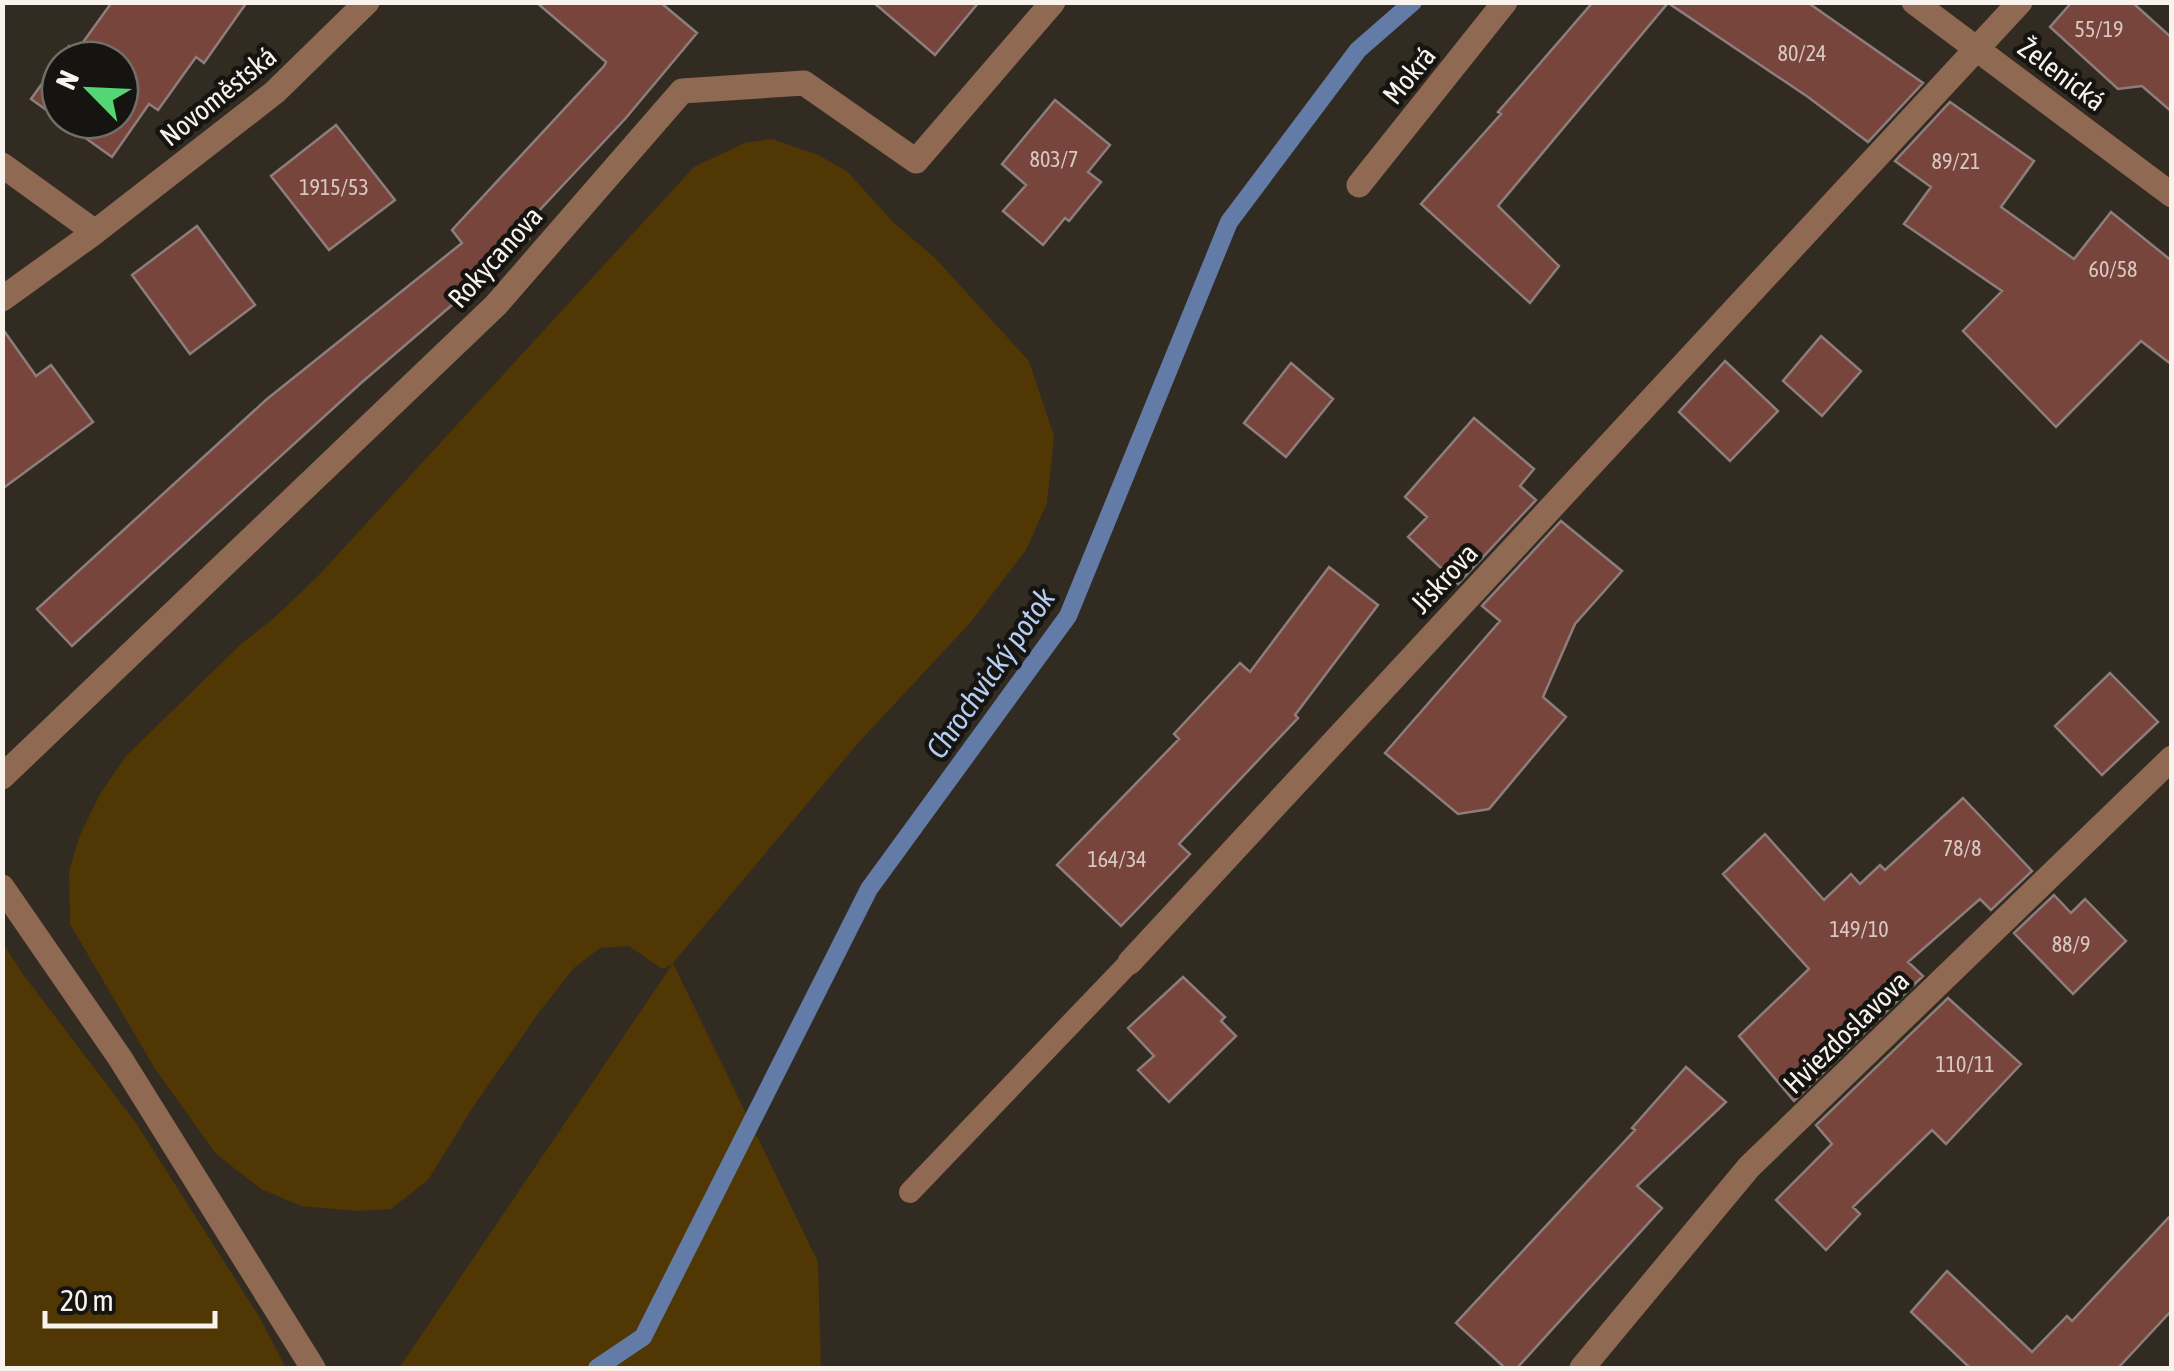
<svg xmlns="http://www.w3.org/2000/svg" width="2174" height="1371" font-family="'Asap Condensed',sans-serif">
<rect width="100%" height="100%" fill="#312b22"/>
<path fill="#503704" d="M 772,139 L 818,155 L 847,171 L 892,221 L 936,259 L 1029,361 L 1054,436 L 1047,503 L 1026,550 L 970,623 L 859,742 L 673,963 L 818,1262 L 821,1366 L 819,1368 L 399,1368 L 672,965 L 662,969 L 629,946 L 600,948 L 574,968 L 540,1011 L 473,1107 L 428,1180 L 391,1209 L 357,1211 L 301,1206 L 261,1189 L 216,1154 L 155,1069 L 70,924 L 69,871 L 80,835 L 100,794 L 126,756 L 241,644 L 274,618 L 318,576 L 694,167 L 744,143 Z
M 3,943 L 22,973 L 136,1123 L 260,1318 L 286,1368 L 3,1368 Z"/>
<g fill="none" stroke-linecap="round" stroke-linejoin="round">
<path stroke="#627ca7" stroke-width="18" d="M 597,1368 L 643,1337 L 869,889 L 1068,616 L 1229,222 L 1358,50 L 1413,2"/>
</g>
<path fill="#78453d" stroke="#8d7e7c" stroke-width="2.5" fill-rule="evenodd" d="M 112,2 L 247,2 L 204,63 L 196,57 L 158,110 L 149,104 L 112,157 L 31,99 L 69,46 L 76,52 ZM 60,60 L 120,60 L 120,120 L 60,120 Z
M 536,2 L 660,2 L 697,33 L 625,119 L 521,230 L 529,239 L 361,383 L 72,646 L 37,609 L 267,399 L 462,243 L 452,230 L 604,66 L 606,62 Z
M 873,2 L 979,2 L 935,55 Z
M 1593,2 L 1807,2 L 1923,83 L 1868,142 L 1808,97 L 1668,3 L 1498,206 L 1559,266 L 1530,303 L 1421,204 L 1501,114 L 1498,112 Z
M 2072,2 L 2132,2 L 2172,38 L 2172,112 L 2142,86 L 2118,89 L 2050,27 Z
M 1055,100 L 1110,145 L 1088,172 L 1101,182 L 1069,221 L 1065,218 L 1043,245 L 1003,211 L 1026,185 L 1002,164 Z
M 1950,102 L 2034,161 L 2001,207 L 2074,259 L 2111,212 L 2172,261 L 2172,365 L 2141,341 L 2056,427 L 1963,331 L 2002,291 L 1904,224 L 1931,187 L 1895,161 Z
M 336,125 L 395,200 L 329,250 L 271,176 Z
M 197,226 L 255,305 L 190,354 L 132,275 Z
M 2,328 L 36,376 L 51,365 L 93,422 L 2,489 Z
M 1821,336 L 1861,371 L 1822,416 L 1783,381 Z
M 1725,361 L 1778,411 L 1730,461 L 1679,412 Z
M 1291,363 L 1333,399 L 1286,457 L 1244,423 Z
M 1474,418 L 1534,469 L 1520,486 L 1536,500 L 1458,584 L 1408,537 L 1427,517 L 1405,497 Z
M 1561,521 L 1622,571 L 1575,624 L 1543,697 L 1566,717 L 1489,809 L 1458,814 L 1385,753 L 1500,621 L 1482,606 Z
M 1329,567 L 1378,605 L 1295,715 L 1298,718 L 1179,844 L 1190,854 L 1121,926 L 1057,865 L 1179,739 L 1174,734 L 1240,663 L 1250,672 Z
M 2110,673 L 2158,722 L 2102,775 L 2055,726 Z
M 1963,798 L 2032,871 L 1991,910 L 1980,899 L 1908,962 L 1923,976 L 1794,1101 L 1739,1036 L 1809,969 L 1723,874 L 1765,834 L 1824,900 L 1851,874 L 1860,884 L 1880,865 L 1885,870 Z
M 2054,895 L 2071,913 L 2085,899 L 2126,941 L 2073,994 L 2014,933 Z
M 1183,977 L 1225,1017 L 1221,1021 L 1236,1036 L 1169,1102 L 1138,1070 L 1154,1056 L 1128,1028 Z
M 1948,998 L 2021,1064 L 1946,1144 L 1932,1130 L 1853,1207 L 1860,1214 L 1826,1250 L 1776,1200 L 1832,1144 L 1816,1125 Z
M 1686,1067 L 1726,1102 L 1637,1186 L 1662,1208 L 1517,1368 L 1505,1368 L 1456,1323 L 1635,1130 L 1632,1128 Z
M 2172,1214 L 2172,1310 L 2120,1366 L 2122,1368 L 1970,1368 L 1911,1312 L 1947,1271 L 2032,1352 L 2067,1316 L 2072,1321 Z"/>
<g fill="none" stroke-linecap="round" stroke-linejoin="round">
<path stroke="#906953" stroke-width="22" d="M 910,1192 L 1130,962"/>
<path stroke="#906953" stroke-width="25" d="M 1914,2 L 2172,195
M 2,165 L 95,232
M 1359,185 L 1505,2
M 2,299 L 95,232 L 275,92 L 367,2
M 2,777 L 496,305 L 682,91 L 804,83 L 916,161 L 1053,2
M 2,887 L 120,1058 L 313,1368
M 1130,962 L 2020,2
M 1582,1368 L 1749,1167 L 2172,758"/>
</g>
<g text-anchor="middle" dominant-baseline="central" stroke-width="9" stroke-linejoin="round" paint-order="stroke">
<g font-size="22" fill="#d8c8c1">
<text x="2099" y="29">55/19</text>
<text x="1802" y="53">80/24</text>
<text x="1054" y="159">803/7</text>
<text x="1956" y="161">89/21</text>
<text x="334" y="187">1915/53</text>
<text x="2113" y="269">60/58</text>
<text x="1962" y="848">78/8</text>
<text x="1117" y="859">164/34</text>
<text x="1859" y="929">149/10</text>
<text x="2071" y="944">88/9</text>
<text x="1965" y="1064">110/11</text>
</g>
<g font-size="28" fill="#f8f4ed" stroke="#161410">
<text transform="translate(2062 74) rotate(37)">Želenická</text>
<text transform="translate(1409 75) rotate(-51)">Mokrá</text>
<text transform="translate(218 96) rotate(-39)">Novoměstská</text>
<text transform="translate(495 257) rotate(-48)">Rokycanova</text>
<text transform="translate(1444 578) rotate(-47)">Jiskrova</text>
<text transform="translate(1846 1032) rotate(-44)">Hviezdoslavova</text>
</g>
<g font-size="30" font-style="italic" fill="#b5cdf4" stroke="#161410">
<text transform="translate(990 673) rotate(-55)">Chrochvický potok</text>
</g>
</g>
<rect width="2174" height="1371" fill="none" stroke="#f8f4ed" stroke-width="10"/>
<g transform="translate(90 90) rotate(294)"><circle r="48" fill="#161410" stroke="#706e68" stroke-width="2.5"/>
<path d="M0-8L18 38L0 25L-18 38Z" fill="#53d673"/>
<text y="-15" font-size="28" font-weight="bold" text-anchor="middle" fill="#f8f4ed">N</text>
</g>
<path d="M45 1311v15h170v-15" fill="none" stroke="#f8f4ed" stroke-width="5"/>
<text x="60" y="1311" font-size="30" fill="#f8f4ed" stroke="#161410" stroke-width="8" paint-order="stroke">20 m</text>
</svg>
